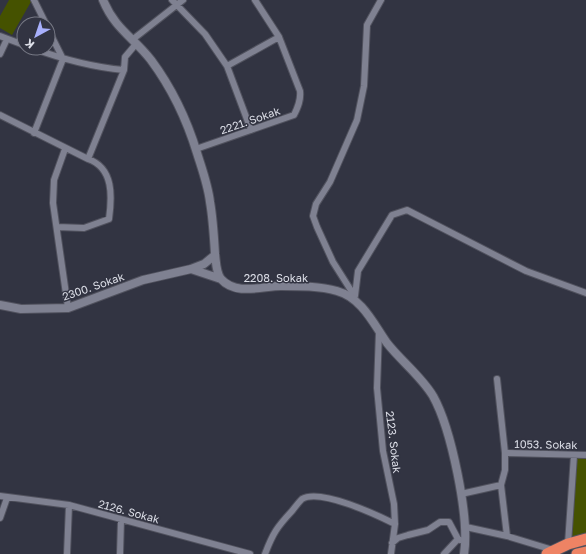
<svg xmlns="http://www.w3.org/2000/svg" width="586" height="554" font-family="'Golos Text',sans-serif">
<rect width="100%" height="100%" fill="#323442"/>
<path fill="#455200" d="M 9,0 L 32,0 L 12,35 L 0,28 L 0,16 Z
M 574,455 L 586,455 L 586,539 L 568,544 Z"/>
<g fill="none" stroke-linecap="round" stroke-linejoin="round">
<defs>
<path id="street" d="M 34,0 L 46,24
M 172,0 L 205,34 L 227,66 L 251,130
M 255,0 L 279,37
M 0,36 L 24,45
M 132,40 L 183,0
M 32,48 C 62,59 91,67 124,70
M 0,54 L 7,39
M 0,115 L 88,159 L 124,70 L 125,57 L 136,44
M 34,133 L 63,59 L 48,29
M 65,149 L 54,180 L 53,203 L 68,308
M 196,149 L 294,115 C 298,107 301,100 300,91 L 279,37 L 227,66
M 57,227 L 84,228 L 109,219 C 112,197 114,168 88,159
M 355,296 L 358,271 L 392,215 L 407,210 L 526,271 L 586,293
M 354,300 L 352,292 L 333,262 L 317,227 L 313,216 L 316,204 L 330,182 L 357,120 L 364,86 L 367,25 L 381,0
M 379,331 L 377,388 L 383,451 L 394,504 L 395,524 L 391,554
M 497,379 L 505,453
M 501,485 L 507,536
M 461,494 L 501,485 L 505,470 L 505,453 L 586,455
M 0,496 L 69,505 L 250,554
M 0,518 L 7,498
M 466,527 L 507,536 L 553,550
M 392,543 L 398,538 L 408,535 L 428,530 L 440,522 L 449,522 L 458,539
M 568,544 L 574,455
M 67,554 L 69,505
M 120,554 L 121,520
M 265,554 C 273,533 277,527 292,511 C 295,507 299,502 302,499 C 320,488 377,515 395,524
M 444,554 L 458,539 L 460,540"/>
<path id="secondary" d="M 103,0 C 115,29 133,37 151,60 C 171,87 187,120 197,153 C 202,169 208,185 210,202 C 213,219 214,237 215,254 C 216,262 216,273 221,279 C 236,296 263,286 281,286 C 299,286 320,286 337,291 C 362,298 373,323 387,343 C 401,361 421,376 433,396 C 451,428 470,518 464,554
M 191,269 L 221,279
M 0,305 L 21,309 L 68,308 L 143,280 L 191,269 L 204,264 L 215,255"/>
<path id="highway" d="M 547,554 L 568,544 L 586,539
M 577,554 L 586,552"/>
</defs>
<use href="#street" stroke="#51525e" stroke-width="8"/>
<use href="#secondary" stroke="#51525e" stroke-width="10"/>
<use href="#highway" stroke="#51525e" stroke-width="13"/>
<use href="#street" stroke="#7f8191" stroke-width="6"/>
<use href="#secondary" stroke="#7f8191" stroke-width="8"/>
<use href="#highway" stroke="#ee8364" stroke-width="11"/>
</g>
<g text-anchor="middle" dominant-baseline="central" stroke-width="3" stroke-linejoin="round" paint-order="stroke">
<g font-size="11" fill="#dddfe8" stroke="#323442">
<text transform="translate(250 120) rotate(-19)">2221. Sokak</text>
<text x="276" y="277">2208. Sokak</text>
<text transform="translate(93 286) rotate(-19)">2300. Sokak</text>
<text transform="translate(394 442) rotate(83)">2123. Sokak</text>
<text transform="translate(546 444) rotate(1)">1053. Sokak</text>
<text transform="translate(129 511) rotate(15)">2126. Sokak</text>
</g>
</g>
<g transform="translate(36 36) rotate(220)"><circle r="19" fill="#323442" stroke="#767884"/>
<path d="M0-3L7 15L0 10L-7 15Z" fill="#a8b0fc"/>
<text y="-6" font-size="11" font-weight="bold" text-anchor="middle" fill="#dddfe8">K</text>
</g>
</svg>
